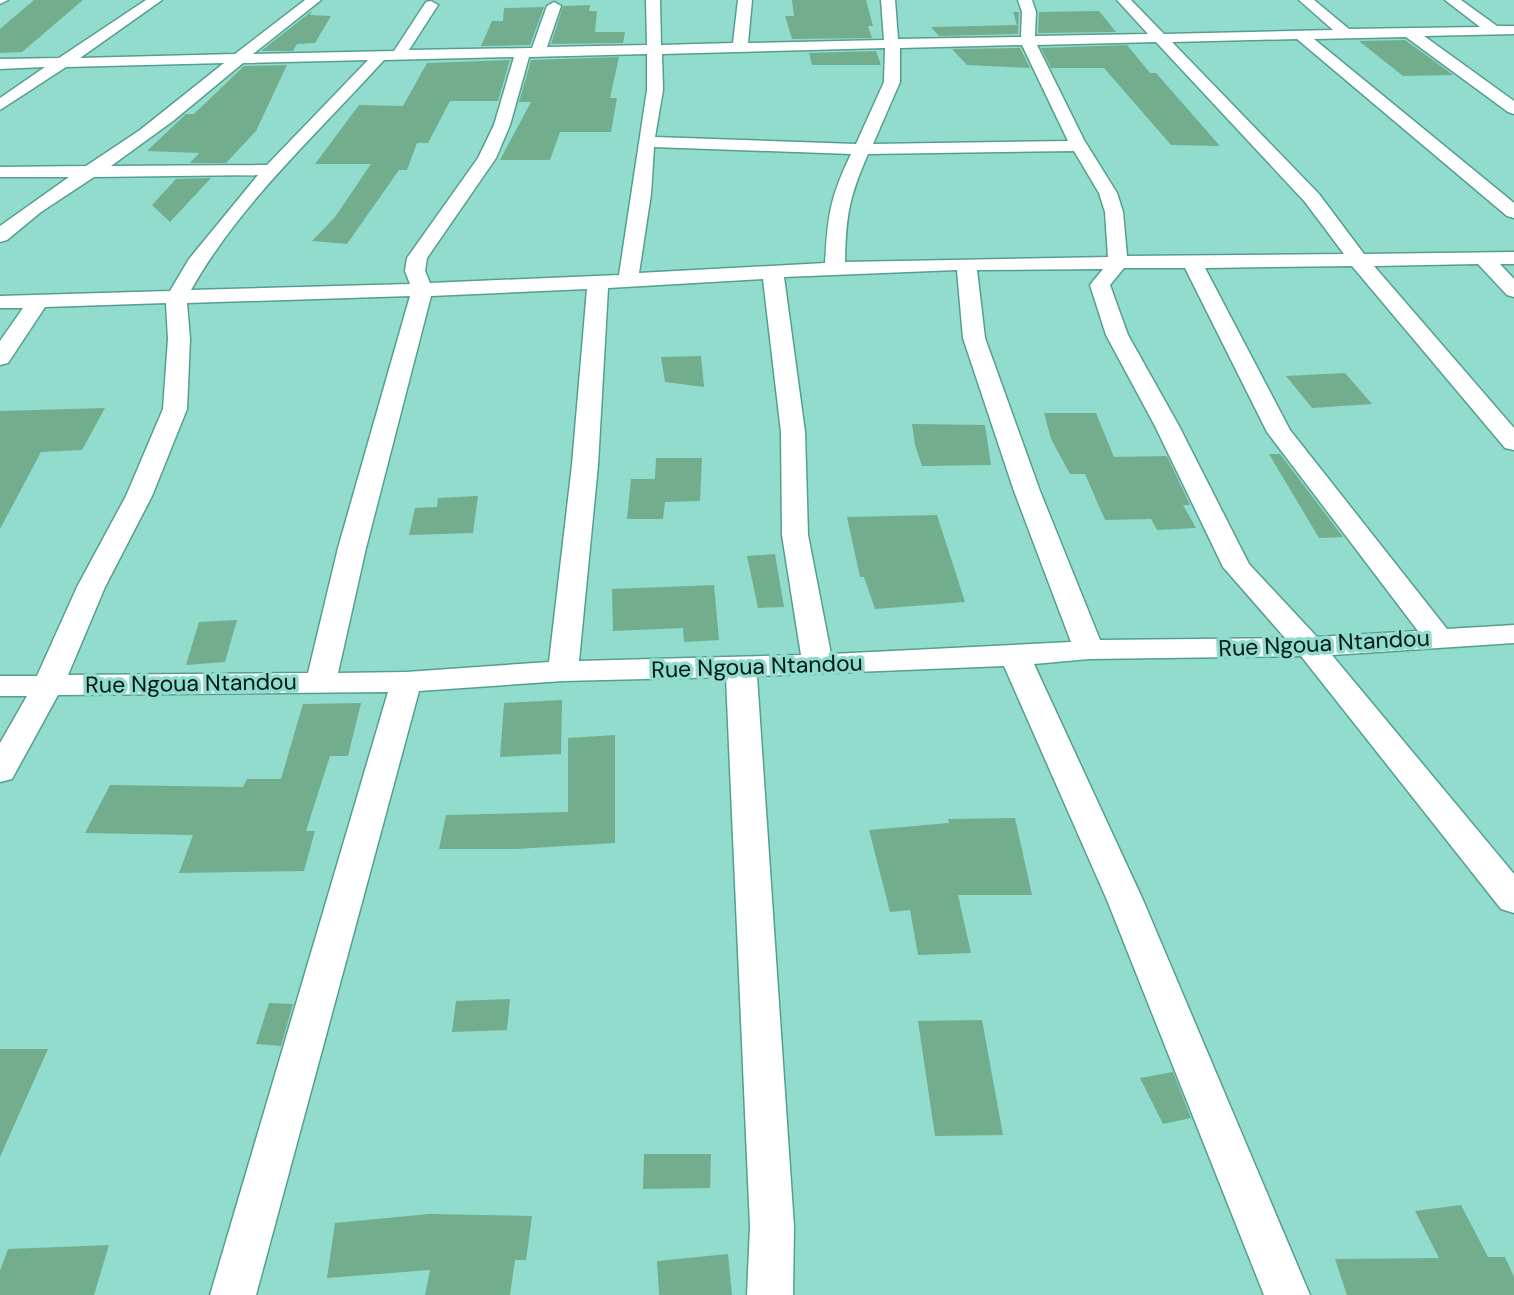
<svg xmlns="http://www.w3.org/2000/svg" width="1514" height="1295" font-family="'DM Sans',sans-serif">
<rect width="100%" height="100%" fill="#91dccd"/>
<path fill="#72ad8e" d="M 34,0 L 83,0 L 22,52 L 0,53 L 0,29 Z
M 792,0 L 866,0 L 873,26 L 868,26 L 872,38 L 792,39 L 785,16 L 794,16 Z
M 590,5 L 589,11 L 597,11 L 595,32 L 625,32 L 623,43 L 551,44 L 563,6 Z
M 544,7 L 530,45 L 481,46 L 492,21 L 503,21 L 504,8 Z
M 312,11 L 310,15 L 331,16 L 315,43 L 297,44 L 293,51 L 261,51 Z
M 1099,11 L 1116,32 L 1038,33 L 1039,12 Z
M 1013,12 L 1019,12 L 1018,34 L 939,36 L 931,27 L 1017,25 Z
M 1405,40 L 1444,68 L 1453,75 L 1403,76 L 1359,41 Z
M 1127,45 L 1150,73 L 1156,73 L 1220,146 L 1171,145 L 1104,68 L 1051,68 L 1041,48 Z
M 1020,48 L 1030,68 L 967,65 L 952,49 Z
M 876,51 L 881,65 L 812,65 L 809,53 Z
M 619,57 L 610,98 L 617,98 L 611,132 L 560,132 L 550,160 L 500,160 L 531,102 L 519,102 L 531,60 Z
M 510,60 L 498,101 L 450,101 L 428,143 L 417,143 L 407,170 L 399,170 L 347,244 L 312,241 L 335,217 L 371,164 L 315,164 L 359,105 L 403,106 L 427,63 Z
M 287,65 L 256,131 L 226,163 L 190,163 L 199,153 L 147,151 L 186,114 L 194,114 L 244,66 Z
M 211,178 L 170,222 L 152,205 L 176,179 Z
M 701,356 L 704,387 L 665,382 L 661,357 Z
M 1345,373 L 1372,404 L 1312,408 L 1286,376 Z
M 105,408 L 82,450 L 41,452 L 0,529 L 0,411 Z
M 1044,413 L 1096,413 L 1114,457 L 1167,456 L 1190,505 L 1183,505 L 1196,528 L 1157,530 L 1151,519 L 1105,520 L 1085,474 L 1070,474 L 1051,439 Z
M 912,424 L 985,425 L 991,465 L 922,466 L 915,445 Z
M 1269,454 L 1280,454 L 1343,537 L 1319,538 Z
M 656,458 L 702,458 L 700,501 L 665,502 L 663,519 L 627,519 L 631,479 L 655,479 Z
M 478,496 L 473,533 L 409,535 L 415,508 L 437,507 L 438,498 Z
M 937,515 L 965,602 L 875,609 L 864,577 L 860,577 L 847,517 Z
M 775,554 L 784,607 L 758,608 L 747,556 Z
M 714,585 L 719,640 L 684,642 L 683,628 L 613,631 L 612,589 Z
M 237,620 L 225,662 L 186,665 L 199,622 Z
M 562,700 L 561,754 L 500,757 L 504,703 Z
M 361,703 L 348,756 L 330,756 L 306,831 L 315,831 L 304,871 L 179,873 L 193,835 L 85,833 L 110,785 L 243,787 L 247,779 L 281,779 L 303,704 Z
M 615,735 L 615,843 L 516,849 L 439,849 L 446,815 L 568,812 L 568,738 Z
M 1015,818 L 1032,895 L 958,895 L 971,953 L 918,955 L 910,910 L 890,912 L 869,830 L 949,823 L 948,819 Z
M 510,999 L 507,1030 L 452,1032 L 456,1001 Z
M 269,1003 L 293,1004 L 281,1046 L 256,1044 Z
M 982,1020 L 1003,1135 L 935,1136 L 918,1021 Z
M 0,1049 L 48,1049 L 0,1157 Z
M 1173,1072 L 1191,1118 L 1163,1124 L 1140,1078 Z
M 644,1154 L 711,1154 L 710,1188 L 643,1189 Z
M 1461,1205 L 1488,1257 L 1505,1257 L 1514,1277 L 1514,1295 L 1347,1295 L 1335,1259 L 1439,1258 L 1415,1211 Z
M 429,1214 L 532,1216 L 526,1260 L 515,1260 L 510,1295 L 425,1295 L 430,1270 L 327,1278 L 335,1223 Z
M 109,1245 L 94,1295 L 0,1295 L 0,1271 L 8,1249 Z
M 728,1254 L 732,1295 L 659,1295 L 657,1261 Z"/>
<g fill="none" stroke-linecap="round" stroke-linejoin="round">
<defs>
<path id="minor" d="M 0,0 L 8,0 L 0,4 Z
M 146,0 L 162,0 L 80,58 L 235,54 L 305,0 L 321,0 L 253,54 L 394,51 L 426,2 L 431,1 L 438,5 L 409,50 L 532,48 L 547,6 L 554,2 L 561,6 L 547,47 L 647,45 L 646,0 L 660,0 L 661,45 L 733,43 L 738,0 L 752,0 L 748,43 L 884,40 L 881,0 L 895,0 L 898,39 L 1021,37 L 1022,12 L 1018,0 L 1032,0 L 1036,12 L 1035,36 L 1148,34 L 1117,0 L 1131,0 L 1164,34 L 1333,30 L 1299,0 L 1314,0 L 1349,29 L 1480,27 L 1445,0 L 1461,0 L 1497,26 L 1514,26 L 1514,34 L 1424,36 L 1514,101 L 1514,114 L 1508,112 L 1406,37 L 1314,39 L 1514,203 L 1514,218 L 1507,216 L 1297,39 L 1172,42 L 1319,194 L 1364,254 L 1514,252 L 1514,264 L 1500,264 L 1514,279 L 1514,297 L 1507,295 L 1478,264 L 1374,266 L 1514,428 L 1514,450 L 1505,448 L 1352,266 L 1205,268 L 1290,430 L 1447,629 L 1514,625 L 1514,643 L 1332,655 L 1514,874 L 1514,913 L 1501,909 L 1301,656 L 1089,659 L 1034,664 L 1143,900 L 1310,1295 L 1264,1295 L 1107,900 L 1004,666 L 757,676 L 794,1227 L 793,1295 L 747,1295 L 750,1227 L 726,677 L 563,681 L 419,691 L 256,1295 L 210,1295 L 388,692 L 58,695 L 12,779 L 0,782 L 0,743 L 27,696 L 0,696 L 0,676 L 37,676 L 77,587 L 126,496 L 163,409 L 168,339 L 166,303 L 45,307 L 8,363 L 0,365 L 0,341 L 23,308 L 0,308 L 0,296 L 170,291 L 189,259 L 258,175 L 94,177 L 41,212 L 7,240 L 0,242 L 0,226 L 69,177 L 0,177 L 0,167 L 86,166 L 140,130 L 224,63 L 66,67 L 0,110 L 0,98 L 45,67 L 0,69 L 0,59 L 59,58 ZM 1156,42 L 1305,202 L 1344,254 L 1127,256 L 1123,212 L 1117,193 L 1084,140 L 1037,45 ZM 1022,45 L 1068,141 L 873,144 L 900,82 L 900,48 ZM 885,48 L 884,82 L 856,144 L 655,137 L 663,90 L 662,54 ZM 647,54 L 647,90 L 619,275 L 430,283 L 425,271 L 427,258 L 496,158 L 510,125 L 529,57 ZM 514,57 L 494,125 L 478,158 L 407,258 L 405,271 L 410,284 L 191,290 C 240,203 318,133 384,60 ZM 368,60 L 267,165 L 111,166 L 173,121 L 243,63 ZM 654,147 L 851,154 C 830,198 828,214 825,263 L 639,273 L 651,194 ZM 1074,151 L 1099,193 L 1105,212 L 1108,257 L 845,262 C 846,214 849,198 868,154 ZM 1124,268 L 1185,268 L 1267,432 L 1418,631 L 1317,637 L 1249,564 L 1179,426 L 1128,335 L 1110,285 ZM 1103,269 L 1090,285 L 1106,335 L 1155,426 L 1223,567 L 1285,638 L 1100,640 L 1040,491 L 985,338 L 977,270 ZM 957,270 L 963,338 L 1014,491 L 1071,642 L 831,654 L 808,535 L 805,432 L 784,277 ZM 763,279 L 781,432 L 782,535 L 801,655 L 579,661 L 598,465 L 608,288 ZM 587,289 L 572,465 L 549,662 L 406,672 L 338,673 L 366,548 L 431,296 ZM 410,296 L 338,548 L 308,673 L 68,675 L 105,587 L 152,496 L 187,409 L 190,339 L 187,303 Z"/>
</defs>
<use href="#minor" stroke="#559f91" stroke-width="3"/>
<use href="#minor" fill="#fff" fill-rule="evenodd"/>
</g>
<g text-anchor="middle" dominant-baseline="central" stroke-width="7" stroke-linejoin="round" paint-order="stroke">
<g font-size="23" fill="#001a15" stroke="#91dccd">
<text transform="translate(1324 643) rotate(-3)">Rue Ngoua Ntandou</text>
<text transform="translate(757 666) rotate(-2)">Rue Ngoua Ntandou</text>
<text transform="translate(191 683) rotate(-1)">Rue Ngoua Ntandou</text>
</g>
</g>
</svg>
